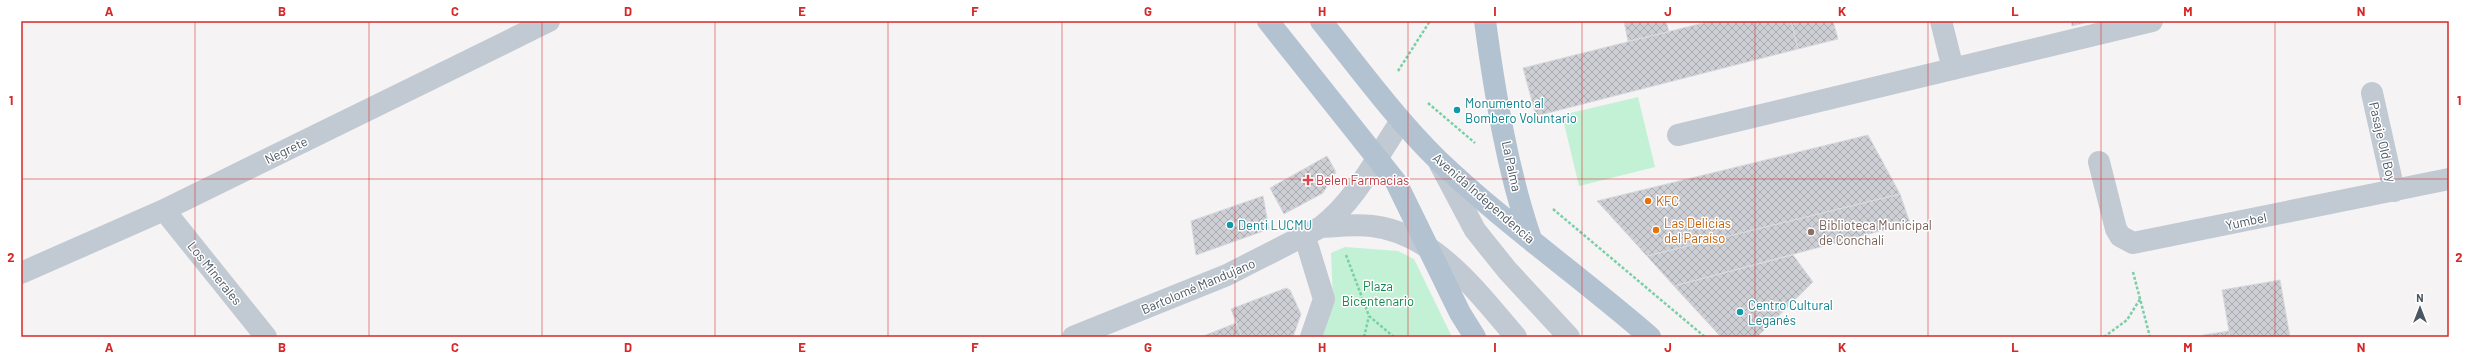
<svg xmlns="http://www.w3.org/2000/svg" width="2470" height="358" font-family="Barlow,sans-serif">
<defs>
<pattern id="building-cross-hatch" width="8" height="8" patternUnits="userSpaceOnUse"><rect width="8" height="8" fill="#cdcfd5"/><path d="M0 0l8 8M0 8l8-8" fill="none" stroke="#a8abb0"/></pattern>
</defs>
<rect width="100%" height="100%" fill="#f5f3f3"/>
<path fill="#c3f1d5" d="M 1638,97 L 1655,167 L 1579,186 L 1562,115 Z
M 1345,247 L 1398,251 L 1414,259 L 1452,337 L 1323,337 L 1333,301 L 1331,253 Z"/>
<path fill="url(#building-cross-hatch)" stroke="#d7d9de" d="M 1624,21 L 1666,21 L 1669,32 L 1628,41 Z
M 1711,21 L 1791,21 L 1798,49 L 1536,116 L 1523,68 Z
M 1791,21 L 1833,21 L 1838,39 L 1798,49 Z
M 2071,21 L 2092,21 L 2072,26 Z
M 1868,135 L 1900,194 L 1647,256 L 1597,201 Z
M 1327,156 L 1336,172 L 1323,193 L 1284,214 L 1270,188 Z
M 1900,194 L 1910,223 L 1674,286 L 1647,256 Z
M 1263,196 L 1269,229 L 1196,255 L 1191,221 Z
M 1793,255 L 1813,282 L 1757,337 L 1721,337 L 1674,286 Z
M 2280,280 L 2290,337 L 2230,337 L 2222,290 Z
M 1286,288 L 1290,290 L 1301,314 L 1293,337 L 1242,337 L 1231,309 Z
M 1236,323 L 1242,337 L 1201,337 Z
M 2229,331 L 2230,337 L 2203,337 L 2203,335 Z"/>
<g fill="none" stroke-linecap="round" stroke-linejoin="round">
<path stroke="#7ad0a6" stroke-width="2.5" stroke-dasharray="3 2" stroke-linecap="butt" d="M 1398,71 L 1430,21
M 1428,103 L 1475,143
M 1553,209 L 1705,337
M 1346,255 L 1369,316 L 1394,337
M 2133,272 L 2150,337
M 1364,337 L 1369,316
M 2104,337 L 2127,320 L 2140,299"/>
<path stroke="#c1cad2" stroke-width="22" d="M 1941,21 L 1953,69
M 2372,93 L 2394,191
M 1678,135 L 2152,21
M 2099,162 L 2116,229 L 2120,236 L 2133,243 L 2449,179
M 1440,164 L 1475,230 L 1507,270 L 1569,337
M 164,210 L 266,337
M 1321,227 C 1337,226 1356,224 1372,226 C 1435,233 1478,293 1516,337
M 1304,234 L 1324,299 L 1311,337
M 21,273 L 164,210 L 549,21
M 1073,337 L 1227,275 L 1321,227 C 1357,199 1376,158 1401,121"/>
<path stroke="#b3c2d1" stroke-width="22" d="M 1268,21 L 1396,182 L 1460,313 L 1475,337
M 1321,21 C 1359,68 1395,118 1438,160 C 1505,224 1581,277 1650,337
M 1485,21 C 1495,94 1507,169 1531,239"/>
</g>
<path fill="none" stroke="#d62828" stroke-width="1" stroke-opacity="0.55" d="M 195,21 L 195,337M 369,21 L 369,337M 542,21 L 542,337M 715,21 L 715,337M 888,21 L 888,337M 1062,21 L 1062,337M 1235,21 L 1235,337M 1408,21 L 1408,337M 1582,21 L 1582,337M 1755,21 L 1755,337M 1928,21 L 1928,337M 2101,21 L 2101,337M 2275,21 L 2275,337M 21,179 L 2449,179"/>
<g fill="#0f9aa8" stroke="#fff" stroke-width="1.5">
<circle cx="1457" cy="110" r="4"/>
<circle cx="1230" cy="225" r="4"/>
<circle cx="1740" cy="312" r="4"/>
</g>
<path fill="#e0444e" stroke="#fff" stroke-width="1.5" d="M1306 174h4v4h4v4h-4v4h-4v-4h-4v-4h4z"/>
<g fill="#e8710a" stroke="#fff" stroke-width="1.5">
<circle cx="1648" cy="201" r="4"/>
<circle cx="1656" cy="230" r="4"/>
</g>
<circle fill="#8d6e63" stroke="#fff" stroke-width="1.5" cx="1811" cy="232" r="4"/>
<g text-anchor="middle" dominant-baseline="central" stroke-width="3" stroke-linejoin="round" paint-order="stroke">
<g font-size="13" fill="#0d838f" stroke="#fff" text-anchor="start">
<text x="1465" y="103">Monumento al<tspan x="1465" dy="15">Bombero Voluntario</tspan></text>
<text x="1238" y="225">Denti LUCMU</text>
<text x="1748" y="305">Centro Cultural<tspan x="1748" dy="15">Leganés</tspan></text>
</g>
<g font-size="13" fill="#4a5661" stroke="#fff">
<text transform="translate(2383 142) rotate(77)">Pasaje Old Boy</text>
<text transform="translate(286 150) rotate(-26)">Negrete</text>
<text transform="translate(1512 166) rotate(78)">La Palma</text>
<text transform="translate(1484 198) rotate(41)">Avenida Independencia</text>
<text transform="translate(2246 221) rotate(-12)">Yumbel</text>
<text transform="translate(215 273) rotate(51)">Los Minerales</text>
<text transform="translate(1198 286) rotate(-23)">Bartolomé Mandujano</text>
</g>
<g font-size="13" fill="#be3a42" stroke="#fff" text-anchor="start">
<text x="1316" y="180">Belen Farmacias</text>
</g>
<g font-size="13" fill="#c56008" stroke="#fff" text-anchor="start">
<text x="1656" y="201">KFC</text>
<text x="1664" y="223">Las Delicias<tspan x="1664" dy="15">del Paraíso</tspan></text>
</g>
<g font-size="13" fill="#785e54" stroke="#fff" text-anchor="start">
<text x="1819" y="225">Biblioteca Municipal<tspan x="1819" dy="15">de Conchalí</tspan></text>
</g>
<g font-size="13" fill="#17864f" stroke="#fff">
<text x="1378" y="286">Plaza<tspan x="1378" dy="15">Bicentenario</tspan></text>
</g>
</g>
<rect width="2470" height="358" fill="none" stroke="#ffffff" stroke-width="44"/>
<g transform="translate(2420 308)" stroke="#ffffff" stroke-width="3" paint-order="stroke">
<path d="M0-3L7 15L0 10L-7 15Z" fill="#4a5661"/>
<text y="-6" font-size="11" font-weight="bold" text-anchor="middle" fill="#4a5661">N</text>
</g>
<rect x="22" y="22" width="2426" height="314" fill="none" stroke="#d62828" stroke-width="1.5"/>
<g font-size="13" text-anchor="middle" font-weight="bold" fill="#d62828">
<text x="109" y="16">A</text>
<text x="282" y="16">B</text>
<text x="455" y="16">C</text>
<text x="628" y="16">D</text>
<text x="802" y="16">E</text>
<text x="975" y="16">F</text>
<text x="1148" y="16">G</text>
<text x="1322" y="16">H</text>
<text x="1495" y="16">I</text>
<text x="1668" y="16">J</text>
<text x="1842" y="16">K</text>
<text x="2015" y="16">L</text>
<text x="2188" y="16">M</text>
<text x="2361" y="16">N</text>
<text x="11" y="105">1</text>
<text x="2459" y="105">1</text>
<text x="11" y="262">2</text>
<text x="2459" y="262">2</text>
<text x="109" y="352">A</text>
<text x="282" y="352">B</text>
<text x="455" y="352">C</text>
<text x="628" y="352">D</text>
<text x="802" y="352">E</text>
<text x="975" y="352">F</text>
<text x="1148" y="352">G</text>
<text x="1322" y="352">H</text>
<text x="1495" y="352">I</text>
<text x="1668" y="352">J</text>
<text x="1842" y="352">K</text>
<text x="2015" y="352">L</text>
<text x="2188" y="352">M</text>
<text x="2361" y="352">N</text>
</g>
</svg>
